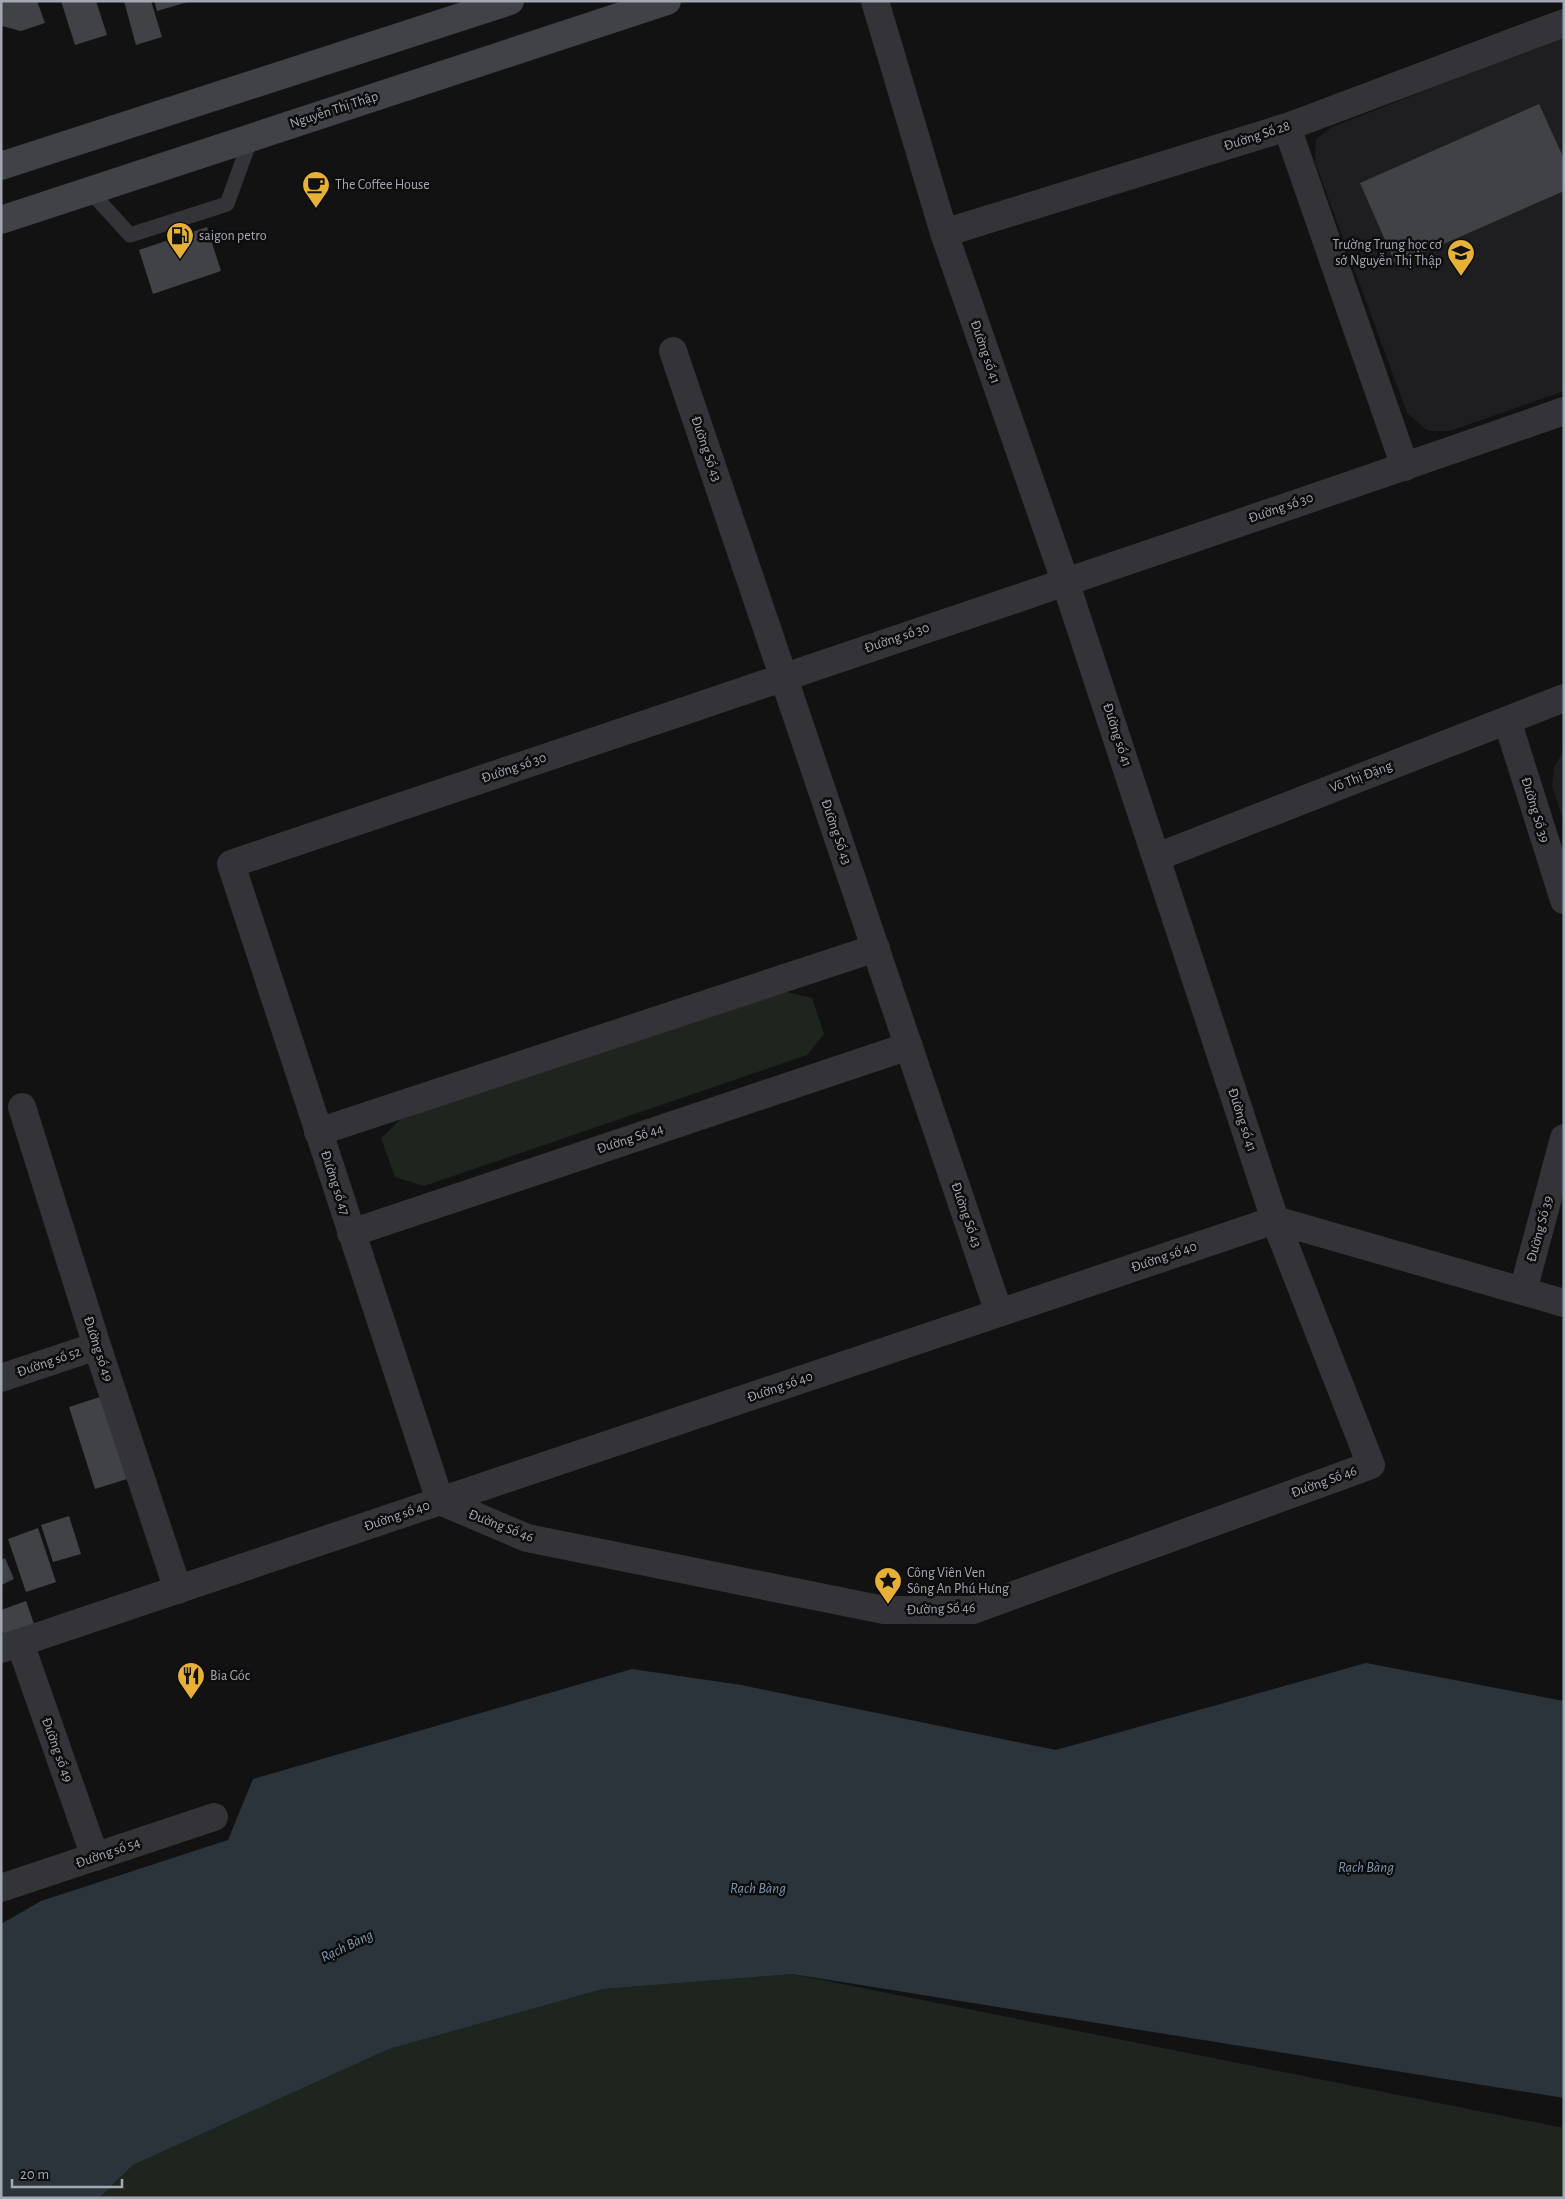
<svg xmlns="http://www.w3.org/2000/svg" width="1565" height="2199" font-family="'Alegreya Sans',sans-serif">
<rect width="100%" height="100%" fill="#121213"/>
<path fill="#1e1e20" d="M 1564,36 L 1564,391 L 1450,431 L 1428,431 L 1407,413 L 1315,162 L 1316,139 L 1332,127 Z
M 1564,749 L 1564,823 L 1552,786 L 1554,767 Z"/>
<path fill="#1e251f" d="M 782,991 L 812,998 L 824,1034 L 807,1055 L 424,1186 L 395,1177 L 381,1138 L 401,1119 Z
M 792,1974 L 1564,2128 L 1564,2198 L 99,2198 L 133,2165 L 389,2049 L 603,1989 Z"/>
<path fill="#2c343b" d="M 1366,1663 L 1564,1701 L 1564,2098 L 792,1974 L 603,1989 L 389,2049 L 133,2165 L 99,2198 L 1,2198 L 1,1924 L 41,1901 L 228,1840 L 253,1779 L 632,1669 L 741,1685 L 1056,1750 Z"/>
<path fill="#414246" d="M 1,1 L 37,1 L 45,23 L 21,31 L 2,26 Z
M 61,1 L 96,1 L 107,35 L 75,45 Z
M 124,1 L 151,1 L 162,37 L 136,45 Z
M 154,1 L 188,1 L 188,2 L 157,11 Z
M 1539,104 L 1564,159 L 1564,191 L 1396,265 L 1360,183 Z
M 207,227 L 221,271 L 153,294 L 139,250 Z
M 100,1397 L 127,1479 L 95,1489 L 69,1407 Z
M 69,1516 L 81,1554 L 53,1562 L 41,1525 Z
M 38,1528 L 56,1582 L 26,1592 L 8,1539 Z
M 5,1558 L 14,1579 L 1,1585 L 1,1560 Z
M 26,1601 L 34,1624 L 4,1636 L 1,1627 L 1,1610 Z"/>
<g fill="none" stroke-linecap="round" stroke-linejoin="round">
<path stroke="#333338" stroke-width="15" d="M 90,191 L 130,235 L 227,204 L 251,138"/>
<path stroke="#333338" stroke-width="28" d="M 875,1 L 944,233 L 1065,581 L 1275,1220 L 1371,1465 L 973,1610 L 884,1610 L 527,1538 L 440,1501 L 231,864 C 675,713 1121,566 1564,411
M 1287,127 L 1405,467
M 944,233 L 1287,127 L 1564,23
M 673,351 L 999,1313
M 1507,720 L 1564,900
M 1157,857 L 1564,698
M 22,1107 L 97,1346 L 178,1590
M 318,1132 L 876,948
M 351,1233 L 909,1046
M 1523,1291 L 1564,1138
M 1,1378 L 97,1346
M 20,1643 L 95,1857
M 1,1649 L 1275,1220 L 1564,1303
M 1,1888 L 214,1817"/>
<path stroke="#414248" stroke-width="28" d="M 1,166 L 510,1
M 1,220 L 667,1"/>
</g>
<defs>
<symbol id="cafe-pin" viewBox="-11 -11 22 30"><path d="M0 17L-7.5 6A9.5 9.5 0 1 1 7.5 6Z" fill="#e6b136" stroke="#0d0d0e"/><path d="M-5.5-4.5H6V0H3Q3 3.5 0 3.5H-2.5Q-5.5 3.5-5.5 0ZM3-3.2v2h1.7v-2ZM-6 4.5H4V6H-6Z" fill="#111"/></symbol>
<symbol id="fuel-pin" viewBox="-11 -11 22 30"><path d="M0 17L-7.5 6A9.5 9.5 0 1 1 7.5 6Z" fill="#e6b136" stroke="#0d0d0e"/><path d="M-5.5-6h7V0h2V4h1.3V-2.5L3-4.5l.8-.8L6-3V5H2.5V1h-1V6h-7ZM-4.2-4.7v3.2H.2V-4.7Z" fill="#111"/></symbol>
<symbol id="school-pin" viewBox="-11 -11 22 30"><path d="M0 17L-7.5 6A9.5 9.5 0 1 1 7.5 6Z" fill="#e6b136" stroke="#0d0d0e"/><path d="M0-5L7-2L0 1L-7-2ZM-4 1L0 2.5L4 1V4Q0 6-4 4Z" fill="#111"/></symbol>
<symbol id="sight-pin" viewBox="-11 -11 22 30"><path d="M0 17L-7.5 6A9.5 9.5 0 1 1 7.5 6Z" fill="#e6b136" stroke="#0d0d0e"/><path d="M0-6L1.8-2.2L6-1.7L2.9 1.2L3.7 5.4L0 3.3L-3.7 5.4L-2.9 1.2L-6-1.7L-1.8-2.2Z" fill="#111"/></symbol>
<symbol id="restaurant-pin" viewBox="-11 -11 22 30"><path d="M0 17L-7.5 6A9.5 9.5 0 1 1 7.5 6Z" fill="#e6b136" stroke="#0d0d0e"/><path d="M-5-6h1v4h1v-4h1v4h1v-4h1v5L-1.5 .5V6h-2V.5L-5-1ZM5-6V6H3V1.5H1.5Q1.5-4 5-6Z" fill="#111"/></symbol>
</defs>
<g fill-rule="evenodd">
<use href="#cafe-pin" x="300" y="169" width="32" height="43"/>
<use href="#fuel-pin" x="164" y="220" width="32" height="43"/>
<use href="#school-pin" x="1445" y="237" width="32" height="43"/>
<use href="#sight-pin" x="872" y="1565" width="32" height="43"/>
<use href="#restaurant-pin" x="175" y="1660" width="32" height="43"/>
</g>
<g text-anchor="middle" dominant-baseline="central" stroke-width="5" stroke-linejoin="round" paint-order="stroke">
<g font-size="14" fill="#a4a8b3" stroke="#0d0d0e">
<text transform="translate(334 110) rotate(-18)">Nguyễn Thị Thập</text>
<text transform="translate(1257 136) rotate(-18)">Đường Số 28</text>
<text transform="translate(985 352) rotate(71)">Đường số 41</text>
<text transform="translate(706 449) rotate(71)">Đường Số 43</text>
<text transform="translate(1281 508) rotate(-19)">Đường số 30</text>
<text transform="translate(897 638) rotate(-19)">Đường số 30</text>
<text transform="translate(1117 735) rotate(72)">Đường số 41</text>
<text transform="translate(514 768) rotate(-19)">Đường số 30</text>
<text transform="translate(1361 777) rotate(-21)">Võ Thị Đặng</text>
<text transform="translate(1535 810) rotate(73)">Đường Số 39</text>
<text transform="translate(836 832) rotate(71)">Đường Số 43</text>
<text transform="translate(1242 1120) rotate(72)">Đường số 41</text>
<text transform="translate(630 1139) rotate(-18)">Đường Số 44</text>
<text transform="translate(335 1183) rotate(72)">Đường số 47</text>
<text transform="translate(966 1215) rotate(71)">Đường Số 43</text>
<text transform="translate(1540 1229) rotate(-75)">Đường Số 39</text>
<text transform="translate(1164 1257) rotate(-19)">Đường số 40</text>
<text transform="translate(98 1349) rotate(72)">Đường số 49</text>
<text transform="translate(49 1362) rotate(-19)">Đường số 52</text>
<text transform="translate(780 1387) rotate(-19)">Đường số 40</text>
<text transform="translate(1324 1482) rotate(-20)">Đường Số 46</text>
<text transform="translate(397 1516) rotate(-19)">Đường số 40</text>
<text transform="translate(501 1526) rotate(21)">Đường Số 46</text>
<text transform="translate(941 1609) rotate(-2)">Đường Số 46</text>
<text transform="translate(57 1750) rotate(70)">Đường số 49</text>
<text transform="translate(108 1853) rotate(-19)">Đường số 54</text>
</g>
<g font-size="14" fill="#a4a8b3" stroke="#0d0d0e" text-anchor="start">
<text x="335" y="185">The Coffee House</text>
<text x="199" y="236">saigon petro</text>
<text x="1442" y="245" text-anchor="end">Trường Trung học cơ<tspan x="1442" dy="16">sở Nguyễn Thị Thập</tspan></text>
<text x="907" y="1573">Công Viên Ven<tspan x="907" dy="16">Sông An Phú Hưng</tspan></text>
<text x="210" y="1676">Bia Góc</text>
</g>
<g font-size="15" font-style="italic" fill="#7c94ac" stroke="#0d0d0e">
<text x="1366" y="1867">Rạch Bàng</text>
<text x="758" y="1888">Rạch Bàng</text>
<text transform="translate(347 1946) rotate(-26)">Rạch Bàng</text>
</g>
</g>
<rect width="1565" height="2199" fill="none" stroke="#a4a8b3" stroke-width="5"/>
<path d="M12 2179v8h110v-8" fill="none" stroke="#a4a8b3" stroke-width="2.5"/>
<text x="20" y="2179" font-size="15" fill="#a4a8b3" stroke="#0d0d0e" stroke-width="4" paint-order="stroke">20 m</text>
</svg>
